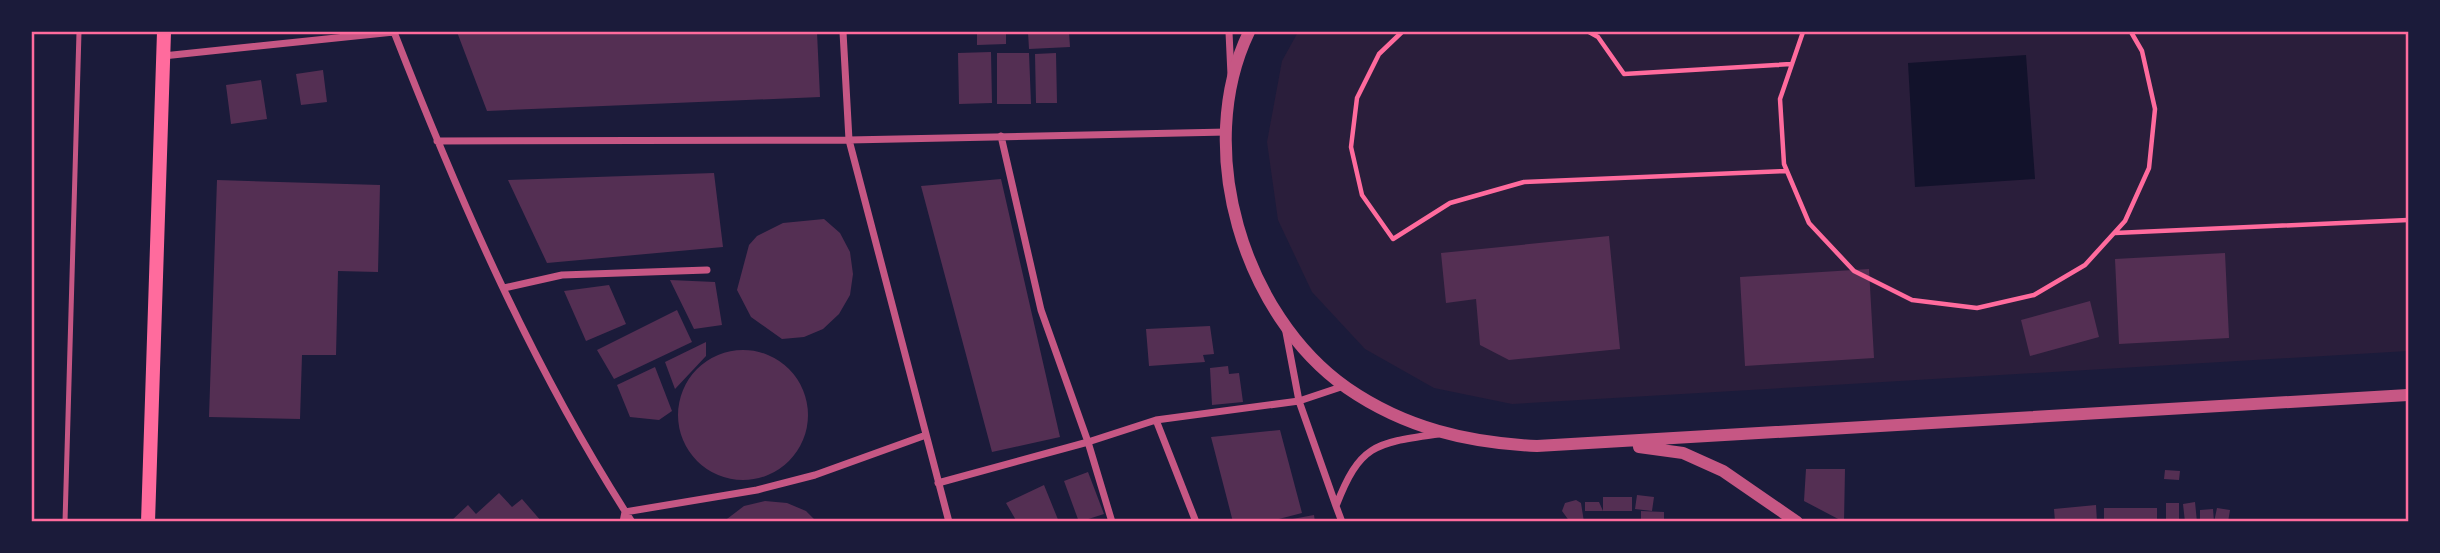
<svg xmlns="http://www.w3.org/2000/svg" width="2440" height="553" font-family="'Archivo Narrow',sans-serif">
<rect width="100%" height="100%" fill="#1b1b3a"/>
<path fill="#2a1e3b" d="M 1298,32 L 2408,32 L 2408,351 L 1512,404 L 1434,388 L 1365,349 L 1312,292 L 1278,220 L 1267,142 L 1282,61 Z"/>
<path fill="#12122b" d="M 2026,55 L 2035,179 L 1915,187 L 1908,63 Z"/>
<path fill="#542f53" d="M 457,32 L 817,32 L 820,97 L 487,111 Z
M 977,32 L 1006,32 L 1006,44 L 977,45 Z
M 1028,32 L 1069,32 L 1070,47 L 1029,49 Z
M 991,52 L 992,103 L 959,104 L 958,53 Z
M 997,53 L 1029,53 L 1031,104 L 997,104 Z
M 1056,53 L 1057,103 L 1036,103 L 1035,54 Z
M 323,70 L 327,102 L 301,105 L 296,74 Z
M 261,80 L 267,119 L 231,124 L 226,85 Z
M 714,173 L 723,247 L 547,263 L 508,180 Z
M 1001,179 L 1060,437 L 992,452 L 921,186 Z
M 217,180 L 380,185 L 378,272 L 338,271 L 336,355 L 302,355 L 300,419 L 209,417 Z
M 824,219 L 840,233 L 850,252 L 853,274 L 850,295 L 839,314 L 823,329 L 804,337 L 782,339 L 751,317 L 737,290 L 749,245 L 757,236 L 783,223 Z
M 1609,236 L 1620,349 L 1509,360 L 1480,345 L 1476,299 L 1446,303 L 1441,253 Z
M 2225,253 L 2229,338 L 2119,344 L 2115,259 Z
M 1869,269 L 1874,358 L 1745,366 L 1740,277 Z
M 670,280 L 715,282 L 722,325 L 694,329 Z
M 609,285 L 626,324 L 586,341 L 564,291 Z
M 2090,301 L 2099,337 L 2030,356 L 2021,320 Z
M 677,310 L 692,342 L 614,379 L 597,350 Z
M 1210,326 L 1214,354 L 1203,355 L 1205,362 L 1149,366 L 1146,329 Z
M 706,342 L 706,356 L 675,389 L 665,362 Z
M678 415a65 65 0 1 1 130 0a65 65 0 1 1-130 0Z
M 1228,366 L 1229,374 L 1239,373 L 1243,402 L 1212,405 L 1210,368 Z
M 655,367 L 672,411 L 659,420 L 630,417 L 617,385 Z
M 1280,430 L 1302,513 L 1267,522 L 1233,522 L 1211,437 Z
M 1806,469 L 1845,469 L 1844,522 L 1804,501 Z
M 2165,470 L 2180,471 L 2179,480 L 2164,479 Z
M 1088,472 L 1104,514 L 1079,522 L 1064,481 Z
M 1044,485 L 1059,522 L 1017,522 L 1006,503 Z
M 499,493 L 512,507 L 522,499 L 542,522 L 450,522 L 468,505 L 476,514 Z
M 1637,495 L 1654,497 L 1652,511 L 1635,509 Z
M 1603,497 L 1632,497 L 1632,511 L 1603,511 Z
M 1576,500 L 1581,503 L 1584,522 L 1570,522 L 1562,511 L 1565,503 Z
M 765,501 L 787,503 L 806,511 L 817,522 L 723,522 L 744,506 Z
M 1585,502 L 1599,502 L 1603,511 L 1585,511 Z
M 2195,502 L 2197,522 L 2185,522 L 2183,504 Z
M 2166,503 L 2179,503 L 2179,522 L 2166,522 Z
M 2096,505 L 2097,522 L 2055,522 L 2054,509 Z
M 2104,508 L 2157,508 L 2157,522 L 2104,522 Z
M 2217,508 L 2230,510 L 2228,522 L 2214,522 Z
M 2213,509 L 2214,522 L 2200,522 L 2200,510 Z
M 1641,511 L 1664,512 L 1664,522 L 1641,522 Z
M 1314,515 L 1315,522 L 1287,522 L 1287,520 Z"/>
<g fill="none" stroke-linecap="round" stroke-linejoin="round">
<path stroke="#ff6b9d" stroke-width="4.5" d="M 1402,32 L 1379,54 L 1357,98 L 1351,147 L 1362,195 L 1393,239 L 1450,203 L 1524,182 L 1786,171
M 1589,32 L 1598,37 L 1624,74 L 1791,64
M 1803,32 L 1780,99 L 1784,164 L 1809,223 L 1854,271 L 1912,300 L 1977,308 L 2034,295 L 2085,265 L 2125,221 L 2149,168 L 2155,109 L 2142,51 L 2131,32
M 2115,233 L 2408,220"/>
<path stroke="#c65784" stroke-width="5" d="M 65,522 L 79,32"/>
<path stroke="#c65784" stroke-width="7" d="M 394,32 C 460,201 533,369 632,522
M 843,32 L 849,140 L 949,522
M 1229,32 L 1231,75
M 163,56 L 394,32
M 1001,136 L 1041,310 L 1088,442 L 1112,522
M 437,141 L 849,140 L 1227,132
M 504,288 L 562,275 L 707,270
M 1285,327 L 1299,401 L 1336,506 C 1360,444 1375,443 1438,434
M 1156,420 L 1196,522
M 938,483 L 1088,442 L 1156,420 L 1299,401 L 1344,386
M 1336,506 L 1342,522
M 623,522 L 625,512 L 757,490 L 815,475 L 926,435"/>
<path stroke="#c65784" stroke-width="12" d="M 1249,32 C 1193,148 1243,315 1347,388 C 1405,428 1468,443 1537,446 L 2408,395
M 1639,447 L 1683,453 L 1723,471 L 1797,522"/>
<path stroke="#ff6b9d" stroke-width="14" d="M 148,522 L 164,32"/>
</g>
<rect width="2440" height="553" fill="none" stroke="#1b1b3a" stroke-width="66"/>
<rect x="33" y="33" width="2374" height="487" fill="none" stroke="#ff6b9d" stroke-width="2.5"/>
</svg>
